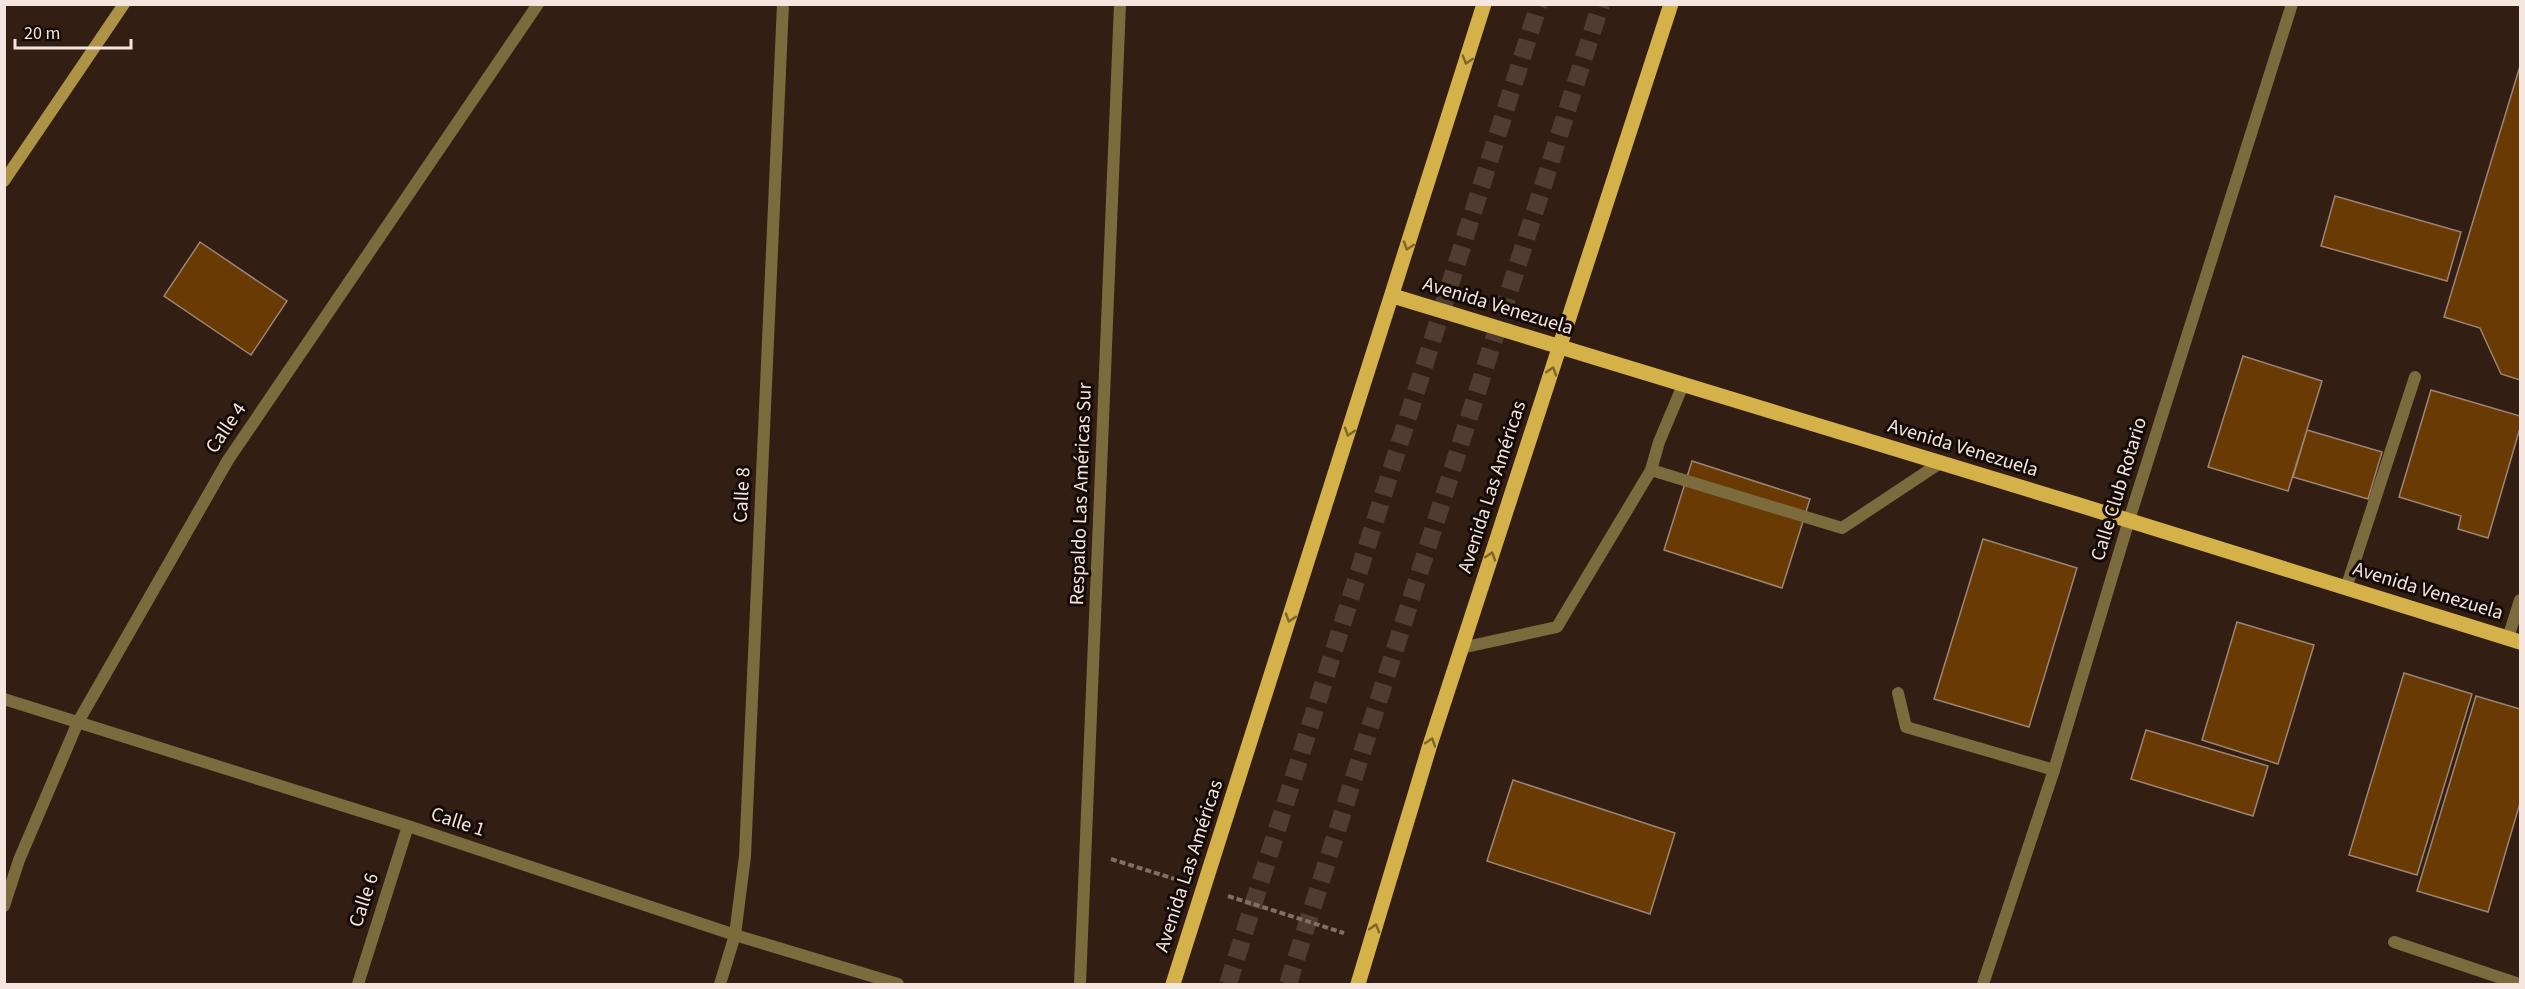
<svg xmlns="http://www.w3.org/2000/svg" width="2525" height="989" font-family="'Source Sans 3',sans-serif">
<rect width="100%" height="100%" fill="#331e13"/>
<path fill="#693a04" stroke="#9b8573" stroke-width="1.5" d="M 2520,66 L 2520,380 L 2501,374 L 2480,328 L 2444,317 Z
M 2335,196 L 2461,232 L 2447,281 L 2321,246 Z
M 200,242 L 287,301 L 251,355 L 164,296 Z
M 2243,356 L 2322,381 L 2288,491 L 2208,467 Z
M 2431,390 L 2520,416 L 2520,428 L 2488,538 L 2458,529 L 2461,516 L 2399,497 Z
M 2307,430 L 2382,452 L 2368,499 L 2293,477 Z
M 1692,461 L 1810,499 L 1782,588 L 1664,550 Z
M 1983,539 L 2077,568 L 2029,727 L 1934,699 Z
M 2237,622 L 2314,645 L 2278,764 L 2202,740 Z
M 2404,673 L 2472,694 L 2417,875 L 2349,855 Z
M 2476,696 L 2520,709 L 2520,803 L 2488,912 L 2417,891 Z
M 2146,730 L 2268,766 L 2253,816 L 2131,779 Z
M 1513,780 L 1675,833 L 1650,914 L 1487,861 Z"/>
<g fill="none" stroke-linecap="round" stroke-linejoin="round">
<path stroke="#503c31" stroke-width="18" stroke-dasharray="18 9" stroke-linecap="butt" d="M 1228,984 L 1539,4
M 1288,984 L 1601,4"/>
<path stroke="#816f65" stroke-width="4" stroke-dasharray="6 3" stroke-linecap="butt" d="M 1111,859 L 1178,880
M 1228,896 L 1344,933"/>
<path stroke="#7b6b3d" stroke-width="12" d="M 1651,470 L 1842,528 L 1940,463
M 2346,588 L 2415,377
M 2508,638 L 2520,600
M 1461,648 L 1557,627 L 1651,470 L 1659,442 L 1683,385
M 1898,693 L 1906,727 L 2054,770
M 2394,942 L 2519,984"/>
<path stroke="#7b6b3d" stroke-width="12" d="M 4,699 L 408,826 L 735,935 L 898,984
M 4,906 L 19,860 L 78,722 L 228,460 L 538,4
M 358,984 L 408,826
M 720,984 L 735,935 L 745,856 L 783,4
M 1080,984 L 1120,4
M 1983,984 L 2054,770 L 2129,520 L 2292,4"/>
<path stroke="#ad9345" stroke-width="12" d="M 4,181 L 124,4"/>
<path stroke="#d4b149" stroke-width="15" d="M 1393,296 L 2076,504 L 2520,642
M 1173,984 L 1484,4
M 1358,984 L 1429,748 L 1671,4"/>
</g>
<defs><path id="oneway-chevron" d="M-2-3.5L2.5 0L-2 3.5" fill="none" stroke-width="1.6" stroke-linecap="round" stroke-linejoin="round" transform="scale(1.5)"/></defs>
<g stroke="#7e662b">
<use href="#oneway-chevron" transform="translate(1467 60) rotate(107)"/>
<use href="#oneway-chevron" transform="translate(1408 246) rotate(108)"/>
<use href="#oneway-chevron" transform="translate(1552 371) rotate(-72)"/>
<use href="#oneway-chevron" transform="translate(1349 432) rotate(108)"/>
<use href="#oneway-chevron" transform="translate(1491 556) rotate(-72)"/>
<use href="#oneway-chevron" transform="translate(1290 618) rotate(108)"/>
<use href="#oneway-chevron" transform="translate(1431 742) rotate(-72)"/>
<use href="#oneway-chevron" transform="translate(1375 928) rotate(-73)"/>
</g>
<g text-anchor="middle" dominant-baseline="central" stroke-width="6" stroke-linejoin="round" paint-order="stroke">
<g font-size="20" fill="#f4e5de" stroke="#140b06">
<text transform="translate(1498 306) rotate(17)">Avenida Venezuela</text>
<text transform="translate(226 428) rotate(-56)">Calle 4</text>
<text transform="translate(1963 448) rotate(17)">Avenida Venezuela</text>
<text transform="translate(1492 487) rotate(-72)">Avenida Las Américas</text>
<text transform="translate(2119 489) rotate(-73)">Calle Club Rotario</text>
<text transform="translate(1081 494) rotate(-88)">Respaldo Las Américas Sur</text>
<text transform="translate(742 495) rotate(-87)">Calle 8</text>
<text transform="translate(2428 591) rotate(17)">Avenida Venezuela</text>
<text transform="translate(458 822) rotate(18)">Calle 1</text>
<text transform="translate(1189 866) rotate(-72)">Avenida Las Américas</text>
<text transform="translate(364 900) rotate(-72)">Calle 6</text>
</g>
</g>
<rect width="2525" height="989" fill="none" stroke="#f4e5de" stroke-width="12"/>
<path d="M15 39v9h116v-9" fill="none" stroke="#f4e5de" stroke-width="3"/>
<text x="24" y="39" font-size="18" fill="#f4e5de" stroke="#140b06" stroke-width="4.5" paint-order="stroke">20 m</text>
</svg>
